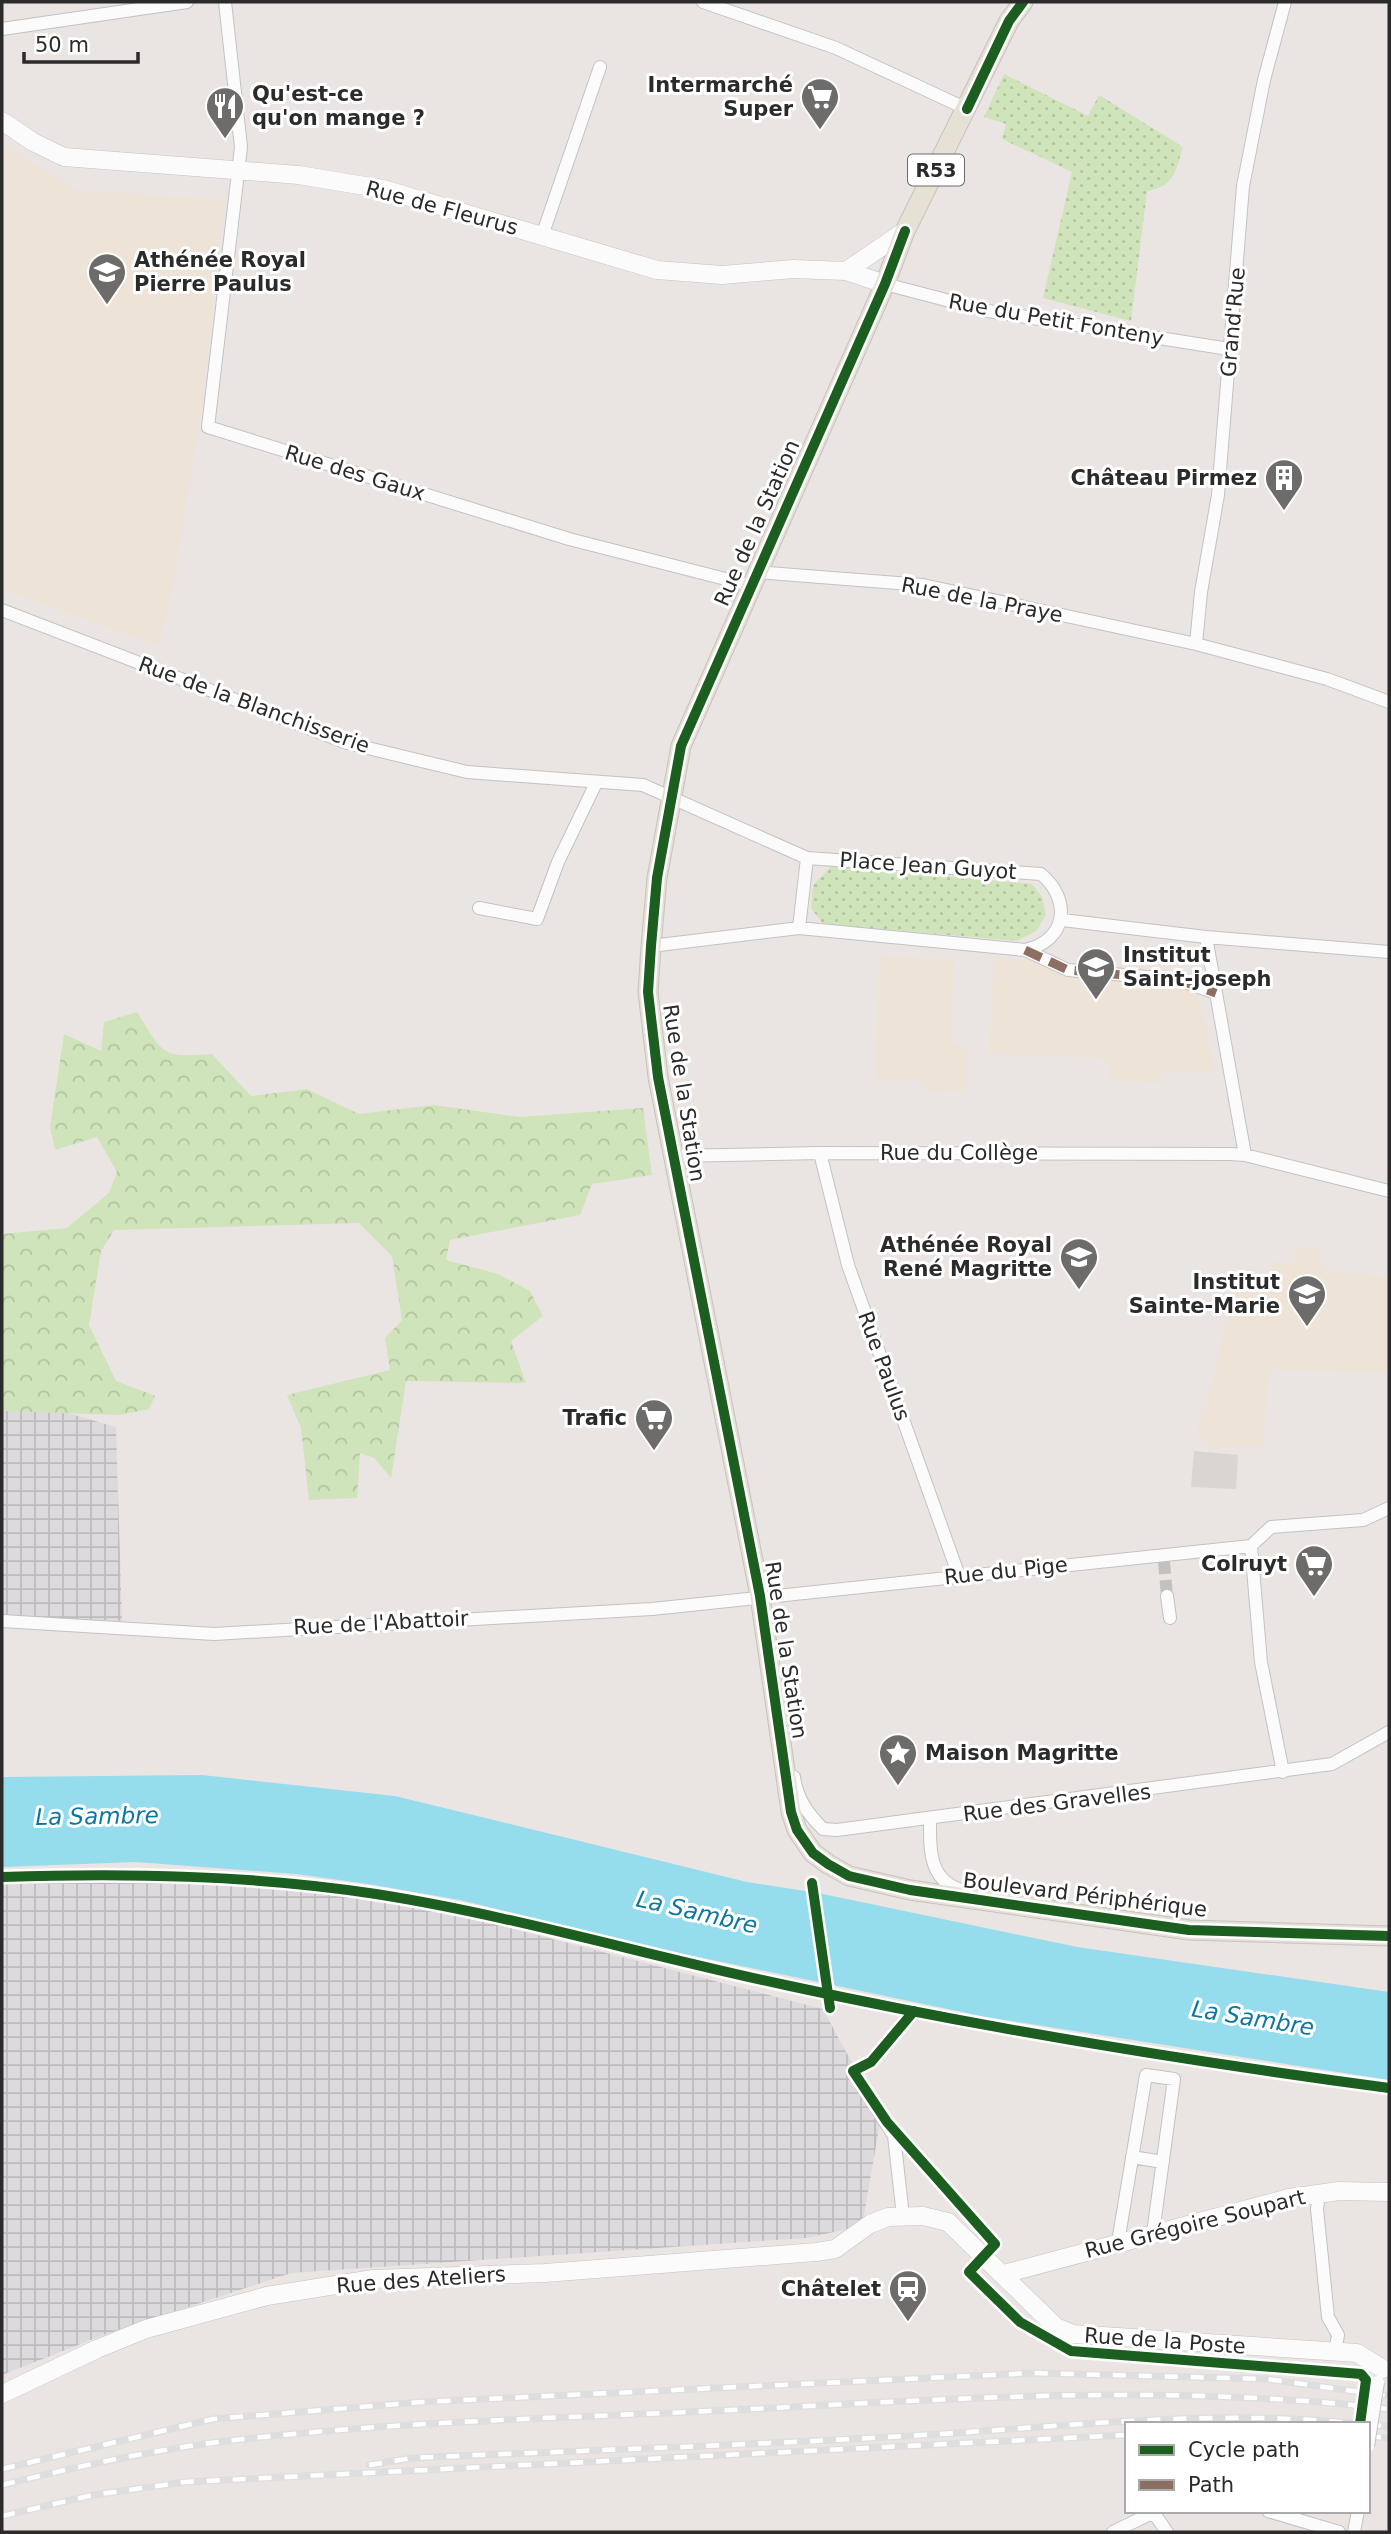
<svg xmlns="http://www.w3.org/2000/svg" width="1391" height="2534" font-family="'DejaVu Sans',sans-serif">
<defs>
<pattern id="industrial-grid" width="8" height="8" patternUnits="userSpaceOnUse" patternTransform="scale(1.75)"><rect width="8" height="8" fill="#dddadd"/><path d="M0 4h8M4 0v8" fill="none" stroke="#bebbbe"/></pattern>
<pattern id="grass-dots" width="8" height="8" patternUnits="userSpaceOnUse" patternTransform="scale(1.75)"><rect width="8" height="8" fill="#cfe4ba"/><path d="M2 2h.1M6 6h.1" fill="none" stroke="#b2c4a0" stroke-width="1.8" stroke-linecap="round"/></pattern>
<pattern id="forest-crowns" width="20" height="18" patternUnits="userSpaceOnUse" patternTransform="scale(1.75)"><rect width="20" height="18" fill="#cfe4ba"/><path d="M2 6a3 3 0 1 1 6 0M12 15a3 3 0 1 1 6 0" fill="none" stroke="#b2c4a0"/></pattern>
</defs>
<rect width="100%" height="100%" fill="#eae5e2"/>
<path fill="url(#industrial-grid)" d="M 2,1394 L 116,1427 L 122,1621 L 2,1616 Z
M 71,1869 L 390,1897 L 823,2009 L 881,2117 L 862,2226 L 806,2238 L 291,2273 L 106,2334 L 2,2375 L 2,1871 Z"/>
<path fill="#ede3d6" d="M 2,144 L 77,190 L 225,200 L 201,412 L 174,580 L 159,646 L 2,589 Z
M 879,956 L 954,959 L 951,1044 L 966,1045 L 966,1091 L 930,1092 L 919,1080 L 875,1080 Z
M 995,958 L 1181,971 L 1195,978 L 1215,1073 L 1160,1073 L 1160,1083 L 1109,1080 L 1110,1059 L 988,1053 Z
M 1295,1246 L 1321,1251 L 1319,1265 L 1324,1265 L 1324,1271 L 1389,1277 L 1389,1373 L 1269,1370 L 1263,1446 L 1209,1446 L 1195,1431 L 1208,1400 L 1233,1290 L 1263,1293 L 1264,1287 L 1271,1288 L 1273,1261 L 1293,1263 Z"/>
<path fill="url(#grass-dots)" d="M 1004,74 L 1088,116 L 1099,95 L 1183,147 C 1175,172 1175,186 1147,191 L 1131,321 L 1043,298 L 1072,172 L 1002,139 L 1006,124 L 984,117 Z
M 832,866 L 1032,884 L 1042,897 L 1046,915 L 1036,931 L 1017,941 L 823,924 L 811,908 L 813,885 Z"/>
<path fill="url(#forest-crowns)" d="M 137,1012 C 164,1055 161,1058 212,1054 L 251,1096 L 307,1089 L 359,1114 L 434,1105 L 519,1117 L 643,1108 L 652,1175 L 592,1184 L 580,1215 L 450,1240 L 446,1260 L 498,1274 L 530,1291 L 543,1316 L 511,1341 L 526,1383 L 406,1381 L 391,1478 L 374,1458 L 360,1453 L 357,1498 L 309,1500 L 301,1428 L 287,1395 L 390,1370 L 385,1338 L 402,1320 L 392,1256 L 359,1223 L 114,1230 L 101,1251 L 89,1325 L 116,1381 L 155,1396 L 149,1409 L 120,1415 L 2,1411 L 2,1234 L 67,1228 L 109,1193 L 117,1172 L 97,1137 L 55,1150 L 50,1127 L 64,1034 L 101,1051 L 104,1022 Z"/>
<path fill="#dad5d2" d="M 1194,1451 L 1238,1455 L 1236,1489 L 1191,1487 Z"/>
<path fill="#95dcec" d="M 202,1775 L 395,1796 L 747,1882 L 818,1893 L 1077,1947 L 1389,1992 L 1389,2080 L 986,2017 L 669,1951 L 460,1900 L 368,1884 L 296,1874 L 136,1862 L 2,1867 L 2,1777 Z"/>
<path fill="#eae5e2" d="M 808,1888 L 818,1889 L 833,1990 L 822,1988 Z"/>
<g fill="none" stroke-linecap="round" stroke-linejoin="round">
<path stroke="#c4c0bd" stroke-width="12" stroke-dasharray="12 6" stroke-linecap="butt" d="M 1164,1562 L 1167,1596"/>
<defs>
<path id="street" d="M 225,2 L 241,147 L 208,427 L 569,539 L 749,585
M 703,2 L 836,48 L 967,109
M 2,29 L 187,2
M 542,236 L 600,67
M 885,284 L 988,311 L 1229,349
M 755,572 L 923,585 L 1196,644 L 1327,679 L 1389,702
M 2,610 L 347,743 L 467,772 L 643,785 L 807,858
M 1196,644 L 1201,592 L 1218,495 L 1243,186 L 1264,80 L 1285,2
M 479,908 L 537,919 L 558,862 L 596,783
M 1062,920 L 1206,937 L 1389,952
M 1206,937 L 1245,1155
M 651,946 L 799,928 L 1025,950 C 1067,941 1072,900 1041,874 L 807,858 L 799,928
M 1025,950 L 1068,970 L 1179,980 L 1216,993
M 820,1153 L 848,1265 L 959,1576
M 674,1156 L 820,1153 L 1230,1154 L 1245,1155 L 1389,1191
M 1251,1546 L 1261,1662 L 1283,1772
M 1251,1546 L 1271,1527 L 1363,1520 L 1389,1508
M 1167,1596 L 1170,1618
M 2,1621 L 214,1634 L 652,1609 L 1251,1546
M 794,1777 C 797,1799 808,1814 823,1829 L 837,1830 L 1332,1764 L 1389,1732
M 930,1818 C 930,1850 928,1882 965,1891
M 853,2071 L 894,2136 L 903,2216
M 1132,2157 L 1163,2162
M 1319,2194 L 1317,2209 L 1328,2317 L 1338,2335 L 1335,2352
M 1118,2242 L 1146,2075 L 1174,2079 L 1153,2233
M 1268,2511 L 1339,2532
M 1153,2512 L 1167,2532
M 1113,2532 L 1156,2511
M 1354,2532 L 1358,2511"/>
<path id="secondary" d="M 2,121 L 33,142 L 64,157 L 299,175 L 383,189 L 657,270 L 722,275 L 793,269 L 846,271 L 885,284
M 846,271 L 905,231
M 1004,2274 L 1289,2198 L 1339,2191 L 1389,2192
M 2,2394 L 97,2349 L 146,2329 L 267,2296 L 373,2279 L 545,2273 L 816,2252 L 835,2249 L 870,2224 L 888,2217 L 923,2216 L 948,2222 L 1056,2327 L 1073,2334 L 1357,2353 L 1383,2369"/>
<path id="primary" d="M 1023,2 L 1009,21 L 905,231 L 885,284 L 681,746 L 657,878 L 651,946 L 648,992 L 658,1077 L 760,1596 L 791,1812 L 797,1830 L 813,1853 L 828,1864 L 849,1876 L 910,1890 L 1189,1930 L 1389,1936"/>
</defs>
<use href="#street" stroke="#c3c2c2" stroke-width="14"/>
<use href="#secondary" stroke="#c3c2c2" stroke-width="19"/>
<use href="#primary" stroke="#c5c3c2" stroke-width="21"/>
<use href="#street" stroke="#fcfbfb" stroke-width="12"/>
<use href="#secondary" stroke="#fcfbfb" stroke-width="18"/>
<use href="#primary" stroke="#e7e1d4" stroke-width="19"/>
<defs>
<path id="rail" d="M 1368,2424 L 1389,2427
M 1368,2436 L 1389,2438
M 369,2465 L 412,2458 C 588,2450 764,2445 940,2434 C 1081,2425 1220,2409 1361,2424
M 2,2469 L 213,2419 L 422,2402 L 1033,2373 L 1267,2379 L 1389,2396
M 2,2485 C 79,2466 156,2449 235,2440 C 400,2421 566,2418 732,2410 C 953,2399 1168,2383 1389,2409
M 2,2516 L 93,2495 L 185,2482 L 1127,2435"/>
</defs>
<use href="#rail" stroke="#dededf" stroke-width="7"/>
<use href="#rail" stroke="#fff" stroke-width="4.5" stroke-dasharray="13" stroke-linecap="butt"/>
<defs>
<path id="street-bridge" d="M 1368,2446 L 1378,2382"/>
</defs>
<use href="#street-bridge" stroke="#c3c2c2" stroke-width="14" stroke-linecap="butt"/>
<use href="#street-bridge" stroke="#fcfbfb" stroke-width="12"/>
<path stroke="#8d6e63" stroke-width="9" stroke-dasharray="18 9" stroke-linecap="butt" d="M 1025,950 L 1068,970 L 1179,980 L 1216,993"/>
<defs>
<path id="cycleway" d="M 967,109 L 1009,21 L 1023,2
M 905,231 L 885,284 L 681,746 L 657,878 L 651,946 L 648,992 L 658,1077 L 760,1596 L 791,1812 L 797,1830 L 813,1853 L 828,1864 L 849,1876 L 910,1890 L 1189,1930 L 1389,1936
M 2,1877 C 126,1873 252,1875 376,1894 C 516,1916 651,1957 790,1986 C 988,2029 1188,2061 1389,2088
M 812,1883 L 830,2008
M 914,2011 L 871,2062 L 853,2071 L 887,2122 L 995,2244 L 969,2272 L 1020,2322 L 1071,2351 L 1361,2374 L 1366,2380 L 1360,2424"/>
</defs>
<use href="#cycleway" stroke="#fff" stroke-width="15"/>
<use href="#cycleway" stroke="#1b5e20" stroke-width="10"/>
</g>
<defs>
<symbol id="supermarket-pin" viewBox="-11 -11 22 30"><path d="M0 17L-7.5 6A9.5 9.5 0 1 1 7.5 6Z" fill="#6e6c6b" stroke="#fff"/><path d="M-6-5.5h2.5l.6 2H6L4.5 2H-2.5L-4.4-4H-6ZM-1.5 3.2a1.3 1.3 0 1 0 .1 0ZM3 3.2a1.3 1.3 0 1 0 .1 0Z" fill="#fff"/></symbol>
<symbol id="restaurant-pin" viewBox="-11 -11 22 30"><path d="M0 17L-7.5 6A9.5 9.5 0 1 1 7.5 6Z" fill="#6e6c6b" stroke="#fff"/><path d="M-5-6h1v4h1v-4h1v4h1v-4h1v5L-1.5 .5V6h-2V.5L-5-1ZM5-6V6H3V1.5H1.5Q1.5-4 5-6Z" fill="#fff"/></symbol>
<symbol id="school-pin" viewBox="-11 -11 22 30"><path d="M0 17L-7.5 6A9.5 9.5 0 1 1 7.5 6Z" fill="#6e6c6b" stroke="#fff"/><path d="M0-5L7-2L0 1L-7-2ZM-4 1L0 2.5L4 1V4Q0 6-4 4Z" fill="#fff"/></symbol>
<symbol id="building-pin" viewBox="-11 -11 22 30"><path d="M0 17L-7.5 6A9.5 9.5 0 1 1 7.5 6Z" fill="#6e6c6b" stroke="#fff"/><path d="M-4-6H4V6H1V3H-1V6H-4ZM-2.5-4.3h1.7v1.8h-1.7ZM.8-4.3h1.7v1.8H.8ZM-2.5-1h1.7V.8h-1.7ZM.8-1h1.7V.8H.8Z" fill="#fff"/></symbol>
<symbol id="sight-pin" viewBox="-11 -11 22 30"><path d="M0 17L-7.5 6A9.5 9.5 0 1 1 7.5 6Z" fill="#6e6c6b" stroke="#fff"/><path d="M0-6L1.8-2.2L6-1.7L2.9 1.2L3.7 5.4L0 3.3L-3.7 5.4L-2.9 1.2L-6-1.7L-1.8-2.2Z" fill="#fff"/></symbol>
<symbol id="station-pin" viewBox="-11 -11 22 30"><path d="M0 17L-7.5 6A9.5 9.5 0 1 1 7.5 6Z" fill="#6e6c6b" stroke="#fff"/><path d="M-3-6H3Q5-6 5-4V2Q5 4 3 4L4.5 6H3L1.5 4h-3L-3 6H-4.5L-3 4Q-5 4-5 2V-4Q-5-6-3-6ZM-3.5-4v3h7v-3ZM-3.5 1v1.5H-2V1ZM2 1v1.5H3.5V1Z" fill="#fff"/></symbol>
</defs>
<g fill-rule="evenodd">
<use href="#supermarket-pin" x="798" y="75" width="44" height="60"/>
<use href="#restaurant-pin" x="203" y="84" width="44" height="60"/>
<use href="#school-pin" x="85" y="250" width="44" height="60"/>
<use href="#building-pin" x="1262" y="456" width="44" height="60"/>
<use href="#school-pin" x="1074" y="945" width="44" height="60"/>
<use href="#school-pin" x="1057" y="1235" width="44" height="60"/>
<use href="#school-pin" x="1285" y="1272" width="44" height="60"/>
<use href="#supermarket-pin" x="632" y="1396" width="44" height="60"/>
<use href="#supermarket-pin" x="1292" y="1542" width="44" height="60"/>
<use href="#sight-pin" x="876" y="1731" width="44" height="60"/>
<use href="#station-pin" x="886" y="2267" width="44" height="60"/>
</g>
<g text-anchor="middle" dominant-baseline="central" stroke-width="6" stroke-linejoin="round" paint-order="stroke">
<rect fill="#fff" stroke="#6b6b6b" stroke-width="2" x="908" y="154.5" width="56" height="31" rx="5"/>
<g font-size="19" font-weight="bold" fill="#2b2b2b">
<text x="936" y="170">R53</text>
</g>
<g font-size="21" font-weight="bold" fill="#2b2b2b" stroke="#fff" text-anchor="end">
<text x="793" y="85">Intermarché<tspan x="793" dy="24">Super</tspan></text>
<text x="252" y="94" text-anchor="start">Qu'est-ce<tspan x="252" dy="24">qu'on mange ?</tspan></text>
<text x="134" y="260" text-anchor="start">Athénée Royal<tspan x="134" dy="24">Pierre Paulus</tspan></text>
<text x="1257" y="478">Château Pirmez</text>
<text x="1123" y="955" text-anchor="start">Institut<tspan x="1123" dy="24">Saint-joseph</tspan></text>
<text x="1052" y="1245">Athénée Royal<tspan x="1052" dy="24">René Magritte</tspan></text>
<text x="1280" y="1282">Institut<tspan x="1280" dy="24">Sainte-Marie</tspan></text>
<text x="627" y="1418">Trafic</text>
<text x="1287" y="1564">Colruyt</text>
<text x="925" y="1753" text-anchor="start">Maison Magritte</text>
<text x="881" y="2289">Châtelet</text>
</g>
<g font-size="21" fill="#2b2b2b" stroke="#fff">
<text transform="translate(442 208) rotate(15)">Rue de Fleurus</text>
<text transform="translate(1056 320) rotate(10)">Rue du Petit Fonteny</text>
<text transform="translate(1233 322) rotate(-85)">Grand'Rue</text>
<text transform="translate(355 473) rotate(17)">Rue des Gaux</text>
<text transform="translate(757 523) rotate(-66)">Rue de la Station</text>
<text transform="translate(982 600) rotate(11)">Rue de la Praye</text>
<text transform="translate(254 705) rotate(20)">Rue de la Blanchisserie</text>
<text transform="translate(928 866) rotate(4)">Place Jean Guyot</text>
<text transform="translate(684 1093) rotate(81)">Rue de la Station</text>
<text x="959" y="1153">Rue du Collège</text>
<text transform="translate(884 1366) rotate(70)">Rue Paulus</text>
<text transform="translate(1006 1571) rotate(-6)">Rue du Pige</text>
<text transform="translate(381 1623) rotate(-3)">Rue de l'Abattoir</text>
<text transform="translate(786 1650) rotate(81)">Rue de la Station</text>
<text transform="translate(1057 1803) rotate(-7)">Rue des Gravelles</text>
<text transform="translate(1085 1895) rotate(7)">Boulevard Périphérique</text>
<text transform="translate(1195 2224) rotate(-14)">Rue Grégoire Soupart</text>
<text transform="translate(421 2280) rotate(-4)">Rue des Ateliers</text>
<text transform="translate(1165 2341) rotate(4)">Rue de la Poste</text>
</g>
<g font-size="23" font-style="italic" fill="#0c789f" stroke="#fff">
<text transform="translate(97 1816) rotate(-1)">La Sambre</text>
<text transform="translate(697 1912) rotate(13)">La Sambre</text>
<text transform="translate(1253 2018) rotate(9)">La Sambre</text>
</g>
</g>
<rect width="1391" height="2534" fill="none" stroke="#2b2b2b" stroke-width="7"/>
<rect x="1125" y="2422" width="245" height="91" fill="#ffffff" stroke="#aaaaaa" stroke-width="2"/>
<rect x="1139" y="2445" width="35" height="10" fill="#1b5e20" stroke="#aaaaaa" stroke-width="2"/>
<text x="1188" y="2457" font-size="21" fill="#2b2b2b">Cycle path</text>
<rect x="1139" y="2480" width="35" height="10" fill="#8d6e63" stroke="#aaaaaa" stroke-width="2"/>
<text x="1188" y="2492" font-size="21" fill="#2b2b2b">Path</text>
<path d="M24 52v10h114v-10" fill="none" stroke="#2b2b2b" stroke-width="3.5"/>
<text x="35" y="52" font-size="21" fill="#2b2b2b" stroke="#ffffff" stroke-width="5" paint-order="stroke">50 m</text>
</svg>
